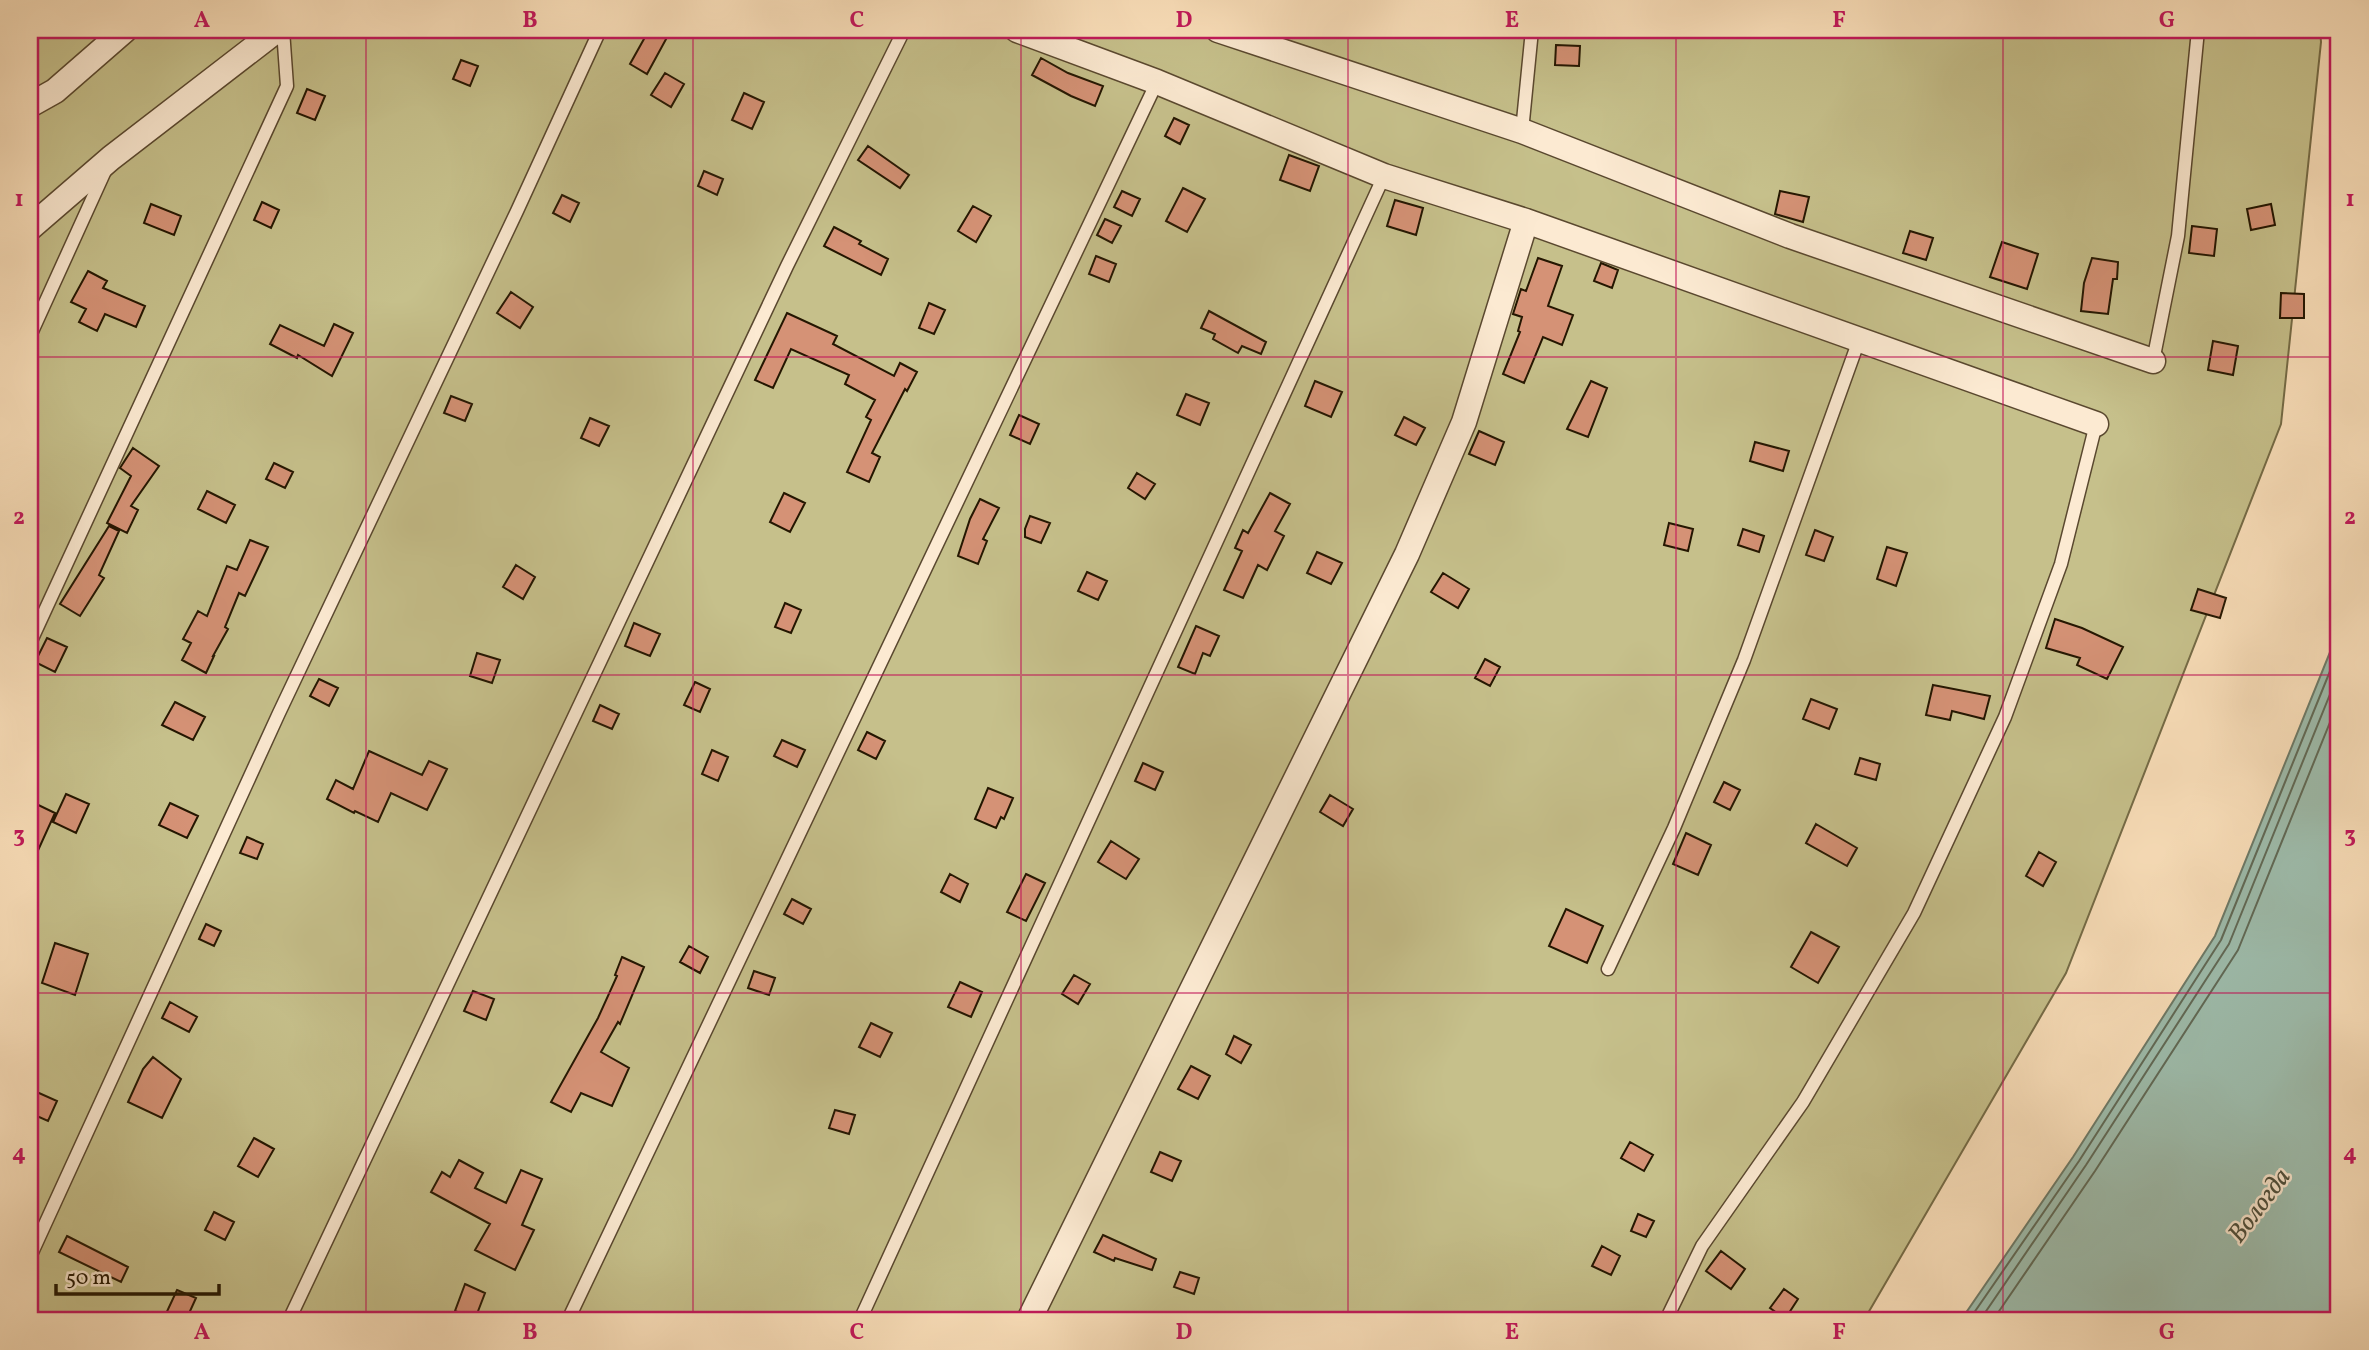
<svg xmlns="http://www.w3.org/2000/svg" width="2369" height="1350" font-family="Vollkorn,serif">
<rect width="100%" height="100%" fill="#fadfba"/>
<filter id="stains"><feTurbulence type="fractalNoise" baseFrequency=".00286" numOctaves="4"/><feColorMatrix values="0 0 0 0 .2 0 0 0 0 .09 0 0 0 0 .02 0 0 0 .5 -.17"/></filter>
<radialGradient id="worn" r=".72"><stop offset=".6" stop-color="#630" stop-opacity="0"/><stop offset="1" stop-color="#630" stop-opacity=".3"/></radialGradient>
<path fill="#c6c08b" stroke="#756b46" stroke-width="2" d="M 30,30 L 2320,30 L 2321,42 L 2281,424 L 2066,973 L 1864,1320 L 30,1320 Z"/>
<path fill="#9ebdad" stroke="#6d7a68" stroke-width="2" d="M 2339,630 L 2339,1320 L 1961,1320 L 2073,1157 L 2215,936 Z"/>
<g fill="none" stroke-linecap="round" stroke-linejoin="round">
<path stroke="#616a57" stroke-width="2" d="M 1969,1320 L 2079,1161 L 2221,940 L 2339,649
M 1980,1320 L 2086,1165 L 2229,944 L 2339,672
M 1993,1320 L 2095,1171 L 2238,950 L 2339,700"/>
</g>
<path fill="#d59276" stroke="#241601" stroke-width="2" d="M 649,30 L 671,30 L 647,74 L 630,64 Z
M 1556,45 L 1580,46 L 1579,66 L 1555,65 Z
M 1041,58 L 1068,73 L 1103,86 L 1095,106 L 1071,96 L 1032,75 Z
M 461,60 L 478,66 L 470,86 L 453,79 Z
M 665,73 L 684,84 L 671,107 L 651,95 Z
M 307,89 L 325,96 L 315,120 L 297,113 Z
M 744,93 L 764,102 L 752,129 L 732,120 Z
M 1174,118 L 1189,125 L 1180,144 L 1165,136 Z
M 868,146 L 909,175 L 900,188 L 858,160 Z
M 1289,155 L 1319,166 L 1310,191 L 1280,180 Z
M 704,171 L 723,179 L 717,195 L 698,186 Z
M 1183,188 L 1205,199 L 1187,232 L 1166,221 Z
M 1122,191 L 1140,199 L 1132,216 L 1114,207 Z
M 1780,191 L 1809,197 L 1803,222 L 1775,214 Z
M 562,195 L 579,203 L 570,222 L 553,213 Z
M 1395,200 L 1423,208 L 1416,235 L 1387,226 Z
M 262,202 L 279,210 L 271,228 L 254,220 Z
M 151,204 L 181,216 L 174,235 L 144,223 Z
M 2271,204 L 2275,225 L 2251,230 L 2247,209 Z
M 973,206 L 991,216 L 976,242 L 958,231 Z
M 1105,219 L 1121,226 L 1112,243 L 1097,235 Z
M 2192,226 L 2217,229 L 2214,256 L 2189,253 Z
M 834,227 L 861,241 L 859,244 L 888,259 L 881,275 L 824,246 Z
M 1910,231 L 1933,238 L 1926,260 L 1903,253 Z
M 2002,242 L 2038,254 L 2027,289 L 1990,277 Z
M 1096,256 L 1116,264 L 1109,282 L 1089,274 Z
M 1538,258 L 1562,266 L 1548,306 L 1573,315 L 1562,345 L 1543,337 L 1524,383 L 1503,374 L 1520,332 L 1518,331 L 1522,317 L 1513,314 L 1521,289 L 1526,291 Z
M 2092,258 L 2118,262 L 2117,279 L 2113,279 L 2108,314 L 2081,311 L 2084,283 Z
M 1601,263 L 1618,270 L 1612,288 L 1594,281 Z
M 88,271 L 107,281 L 103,288 L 145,306 L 136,327 L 105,314 L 97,331 L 79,322 L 86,309 L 71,302 Z
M 511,292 L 533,307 L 520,328 L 497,313 Z
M 2281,293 L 2304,294 L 2304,318 L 2280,318 Z
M 929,303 L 945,310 L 934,334 L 919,328 Z
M 1209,311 L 1266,342 L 1261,354 L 1242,346 L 1238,353 L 1213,339 L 1215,334 L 1201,328 Z
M 787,313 L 837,336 L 833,344 L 894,376 L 900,363 L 917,372 L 907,391 L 905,389 L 872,453 L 880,457 L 869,482 L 847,472 L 871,420 L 866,417 L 875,400 L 845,384 L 849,375 L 791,349 L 773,388 L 755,380 Z
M 334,324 L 353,333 L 332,376 L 298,355 L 297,358 L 270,344 L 280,325 L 324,346 Z
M 2213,341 L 2238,346 L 2233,375 L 2208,370 Z
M 1315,381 L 1342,392 L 1331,417 L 1305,406 Z
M 1591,381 L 1607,388 L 1588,437 L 1567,429 Z
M 1186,394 L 1209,403 L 1200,425 L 1177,415 Z
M 451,396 L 472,404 L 465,421 L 444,413 Z
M 1019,415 L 1039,424 L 1030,444 L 1010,435 Z
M 1404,417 L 1425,428 L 1416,445 L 1395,435 Z
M 590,418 L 609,426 L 599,446 L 581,438 Z
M 1479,431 L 1504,442 L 1495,465 L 1469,454 Z
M 1755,442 L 1789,451 L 1783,471 L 1750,461 Z
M 133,448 L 159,466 L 131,506 L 138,510 L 127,533 L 107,523 L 131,476 L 120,468 Z
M 274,463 L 293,472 L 285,488 L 266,479 Z
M 1137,473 L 1155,484 L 1145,499 L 1128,488 Z
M 207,491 L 235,505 L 226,523 L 198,509 Z
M 784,493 L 805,503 L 790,532 L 770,522 Z
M 1270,493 L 1290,504 L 1275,531 L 1284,536 L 1267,570 L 1258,565 L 1243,598 L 1224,590 L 1242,551 L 1235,548 L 1243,530 L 1248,533 Z
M 980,499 L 999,508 L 983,539 L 987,541 L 978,564 L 958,556 L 970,519 Z
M 1030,516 L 1050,523 L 1041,543 L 1025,537 L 1025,529 Z
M 1669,523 L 1693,529 L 1688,551 L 1664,545 Z
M 109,526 L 119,531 L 99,575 L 104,578 L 80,616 L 60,604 Z
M 1743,529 L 1764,536 L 1759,552 L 1738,545 Z
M 1815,530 L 1833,537 L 1824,561 L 1806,555 Z
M 250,540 L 268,547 L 245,596 L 239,593 L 225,627 L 228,629 L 213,656 L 214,656 L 206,673 L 182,660 L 191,643 L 183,639 L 198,611 L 207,616 L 227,566 L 237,570 Z
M 1887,547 L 1907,553 L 1896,586 L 1877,579 Z
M 1317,552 L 1342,563 L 1331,584 L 1307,573 Z
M 516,565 L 535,577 L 523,599 L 503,587 Z
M 1087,572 L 1107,581 L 1098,600 L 1078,591 Z
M 1443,573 L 1469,589 L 1458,608 L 1431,592 Z
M 2198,589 L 2226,598 L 2220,618 L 2191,610 Z
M 785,603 L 801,610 L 791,633 L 775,627 Z
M 2055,619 L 2082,628 L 2123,647 L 2107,679 L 2077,665 L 2080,658 L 2046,648 Z
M 634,623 L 660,634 L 650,656 L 625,646 Z
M 1196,626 L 1219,636 L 1210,656 L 1203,653 L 1195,674 L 1178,667 Z
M 47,638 L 67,647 L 55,672 L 35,662 Z
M 477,653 L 500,660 L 492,683 L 470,676 Z
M 1485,659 L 1500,667 L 1490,686 L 1475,678 Z
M 319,679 L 338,688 L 329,706 L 310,696 Z
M 695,682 L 710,689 L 700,712 L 684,705 Z
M 1933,685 L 1990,696 L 1984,719 L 1952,711 L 1950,720 L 1926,715 Z
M 1811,699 L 1837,709 L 1829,729 L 1803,719 Z
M 175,702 L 205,717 L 193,740 L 162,725 Z
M 600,705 L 619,714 L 612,729 L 593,721 Z
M 867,732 L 885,741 L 876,759 L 858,750 Z
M 782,740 L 805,750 L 797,767 L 774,756 Z
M 712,750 L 728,757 L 718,781 L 702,774 Z
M 369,751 L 422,775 L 429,761 L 447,769 L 427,810 L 391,793 L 378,822 L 355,811 L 354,813 L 327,799 L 336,780 L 353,789 Z
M 1860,758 L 1880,764 L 1876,780 L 1855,774 Z
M 1143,763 L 1163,772 L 1155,790 L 1135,781 Z
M 1724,782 L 1740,790 L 1730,810 L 1714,802 Z
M 988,788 L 1013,798 L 1004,819 L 1001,817 L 996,828 L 975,819 Z
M 66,794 L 89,804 L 76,833 L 53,822 Z
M 1330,795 L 1353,809 L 1343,826 L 1320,812 Z
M 30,801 L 55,813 L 30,868 Z
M 170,803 L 198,816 L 187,838 L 159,825 Z
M 1816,824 L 1857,848 L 1847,866 L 1806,843 Z
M 1686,833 L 1711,845 L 1698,875 L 1673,864 Z
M 247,837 L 263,844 L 257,859 L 240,853 Z
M 1111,841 L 1139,859 L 1126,879 L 1098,862 Z
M 2039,852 L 2056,862 L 2043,886 L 2026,876 Z
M 950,874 L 968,884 L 960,902 L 941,892 Z
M 1026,874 L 1045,883 L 1026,921 L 1007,912 Z
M 792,899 L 811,909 L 803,924 L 784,914 Z
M 1566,909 L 1603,926 L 1587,963 L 1549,946 Z
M 206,924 L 221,931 L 214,946 L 199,939 Z
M 1811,932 L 1839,947 L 1818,983 L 1791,967 Z
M 55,943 L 88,954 L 75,995 L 42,983 Z
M 689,946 L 708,957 L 700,973 L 680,962 Z
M 622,957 L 644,967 L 620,1024 L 618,1022 L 601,1052 L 629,1068 L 612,1106 L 581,1093 L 571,1112 L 551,1102 L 598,1018 L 617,976 L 615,975 Z
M 754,971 L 775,978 L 769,995 L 748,988 Z
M 1074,975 L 1090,984 L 1078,1004 L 1062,994 Z
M 960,982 L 982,992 L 971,1017 L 948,1007 Z
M 473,991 L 494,999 L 486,1020 L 464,1011 Z
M 170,1002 L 197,1017 L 189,1032 L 162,1018 Z
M 871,1023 L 892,1033 L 880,1057 L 859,1047 Z
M 1234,1036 L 1251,1045 L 1241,1063 L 1226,1054 Z
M 153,1057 L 181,1079 L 162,1118 L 128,1102 L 143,1069 Z
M 1191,1066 L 1210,1076 L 1198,1099 L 1178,1089 Z
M 30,1089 L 57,1101 L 48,1121 L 30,1113 Z
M 835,1110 L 855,1115 L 849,1134 L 829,1128 Z
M 254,1138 L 274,1149 L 258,1177 L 238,1166 Z
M 1630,1142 L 1653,1155 L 1644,1171 L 1621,1158 Z
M 1160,1152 L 1181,1161 L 1172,1181 L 1151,1172 Z
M 459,1160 L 483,1173 L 475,1188 L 506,1203 L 521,1170 L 542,1179 L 522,1225 L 534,1230 L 515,1270 L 475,1250 L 490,1224 L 431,1192 L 442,1172 L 450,1177 Z
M 214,1212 L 234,1222 L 225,1240 L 205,1230 Z
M 1638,1214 L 1654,1221 L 1646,1237 L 1631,1231 Z
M 1103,1235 L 1156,1259 L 1152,1270 L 1115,1258 L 1114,1261 L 1094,1252 Z
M 67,1236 L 128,1267 L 121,1282 L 59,1252 Z
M 1602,1246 L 1620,1256 L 1611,1275 L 1592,1266 Z
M 1721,1251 L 1745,1269 L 1731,1289 L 1706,1271 Z
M 1180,1272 L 1199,1278 L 1194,1294 L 1174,1287 Z
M 465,1284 L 485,1293 L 475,1319 L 455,1311 Z
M 1784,1289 L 1798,1299 L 1785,1319 L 1770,1308 Z
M 177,1290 L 196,1298 L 186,1320 L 163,1320 Z"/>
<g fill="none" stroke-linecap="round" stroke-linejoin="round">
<defs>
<path id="service" d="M 1522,131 L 1532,30
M 30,336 L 105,171
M 2153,361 L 2178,236 L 2198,30
M 30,643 L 287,86 L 283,30
M 1608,969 L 1674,828 L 1744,660 L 1859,340
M 30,1257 L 279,713 L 517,211 L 600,30
M 289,1320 L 787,266 L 904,30
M 568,1320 L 1157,82
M 860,1320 L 1384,176
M 1666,1320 L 1702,1246 L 1803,1102 L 1914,913 L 2005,717 L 2061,564 L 2096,424"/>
<path id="minor" d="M 1017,30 L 1157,82 L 1384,176 L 1526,221 L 2096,424
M 1218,30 L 1522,131 L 1790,236 L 2153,361
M 30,105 L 55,91 L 125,30
M 30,228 L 111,158 L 277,30
M 1029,1320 L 1407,554 L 1464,422 L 1526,221"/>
</defs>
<use href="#service" stroke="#5a482f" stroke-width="15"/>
<use href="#minor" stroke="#5a482f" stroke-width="27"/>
<use href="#service" stroke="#fcead2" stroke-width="12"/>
<use href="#minor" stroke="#fcead2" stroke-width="24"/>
</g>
<path fill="none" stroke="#c2185b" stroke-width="2" stroke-opacity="0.55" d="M 366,30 L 366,1320M 693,30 L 693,1320M 1021,30 L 1021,1320M 1348,30 L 1348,1320M 1676,30 L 1676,1320M 2003,30 L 2003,1320M 30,357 L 2339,357M 30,675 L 2339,675M 30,993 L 2339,993"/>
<g text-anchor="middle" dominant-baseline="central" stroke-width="5" stroke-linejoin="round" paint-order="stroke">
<g font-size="26" font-style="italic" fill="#4f503d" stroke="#fcead2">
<text transform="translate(2260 1206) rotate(-53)">Вологда</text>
</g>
</g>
<rect width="2369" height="1350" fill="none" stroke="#fadfba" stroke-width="77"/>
<path d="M56 1284v10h163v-10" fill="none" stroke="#241601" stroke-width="3.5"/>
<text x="66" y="1284" font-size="21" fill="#241601" stroke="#fcead2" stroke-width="5" paint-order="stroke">50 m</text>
<rect x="38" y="38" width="2292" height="1274" fill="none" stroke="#c2185b" stroke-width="2.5"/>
<g font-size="23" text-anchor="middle" font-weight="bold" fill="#c2185b">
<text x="202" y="27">A</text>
<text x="530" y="27">B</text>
<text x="857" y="27">C</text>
<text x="1184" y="27">D</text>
<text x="1512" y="27">E</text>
<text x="1839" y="27">F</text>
<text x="2167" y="27">G</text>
<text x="19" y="206">1</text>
<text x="2350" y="206">1</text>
<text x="19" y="524">2</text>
<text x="2350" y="524">2</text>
<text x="19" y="842">3</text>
<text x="2350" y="842">3</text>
<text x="19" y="1160">4</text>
<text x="2350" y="1160">4</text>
<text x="202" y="1339">A</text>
<text x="530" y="1339">B</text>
<text x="857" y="1339">C</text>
<text x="1184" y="1339">D</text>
<text x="1512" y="1339">E</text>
<text x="1839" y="1339">F</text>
<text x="2167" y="1339">G</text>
</g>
<rect width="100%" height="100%" filter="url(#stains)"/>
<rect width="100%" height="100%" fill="url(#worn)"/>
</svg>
